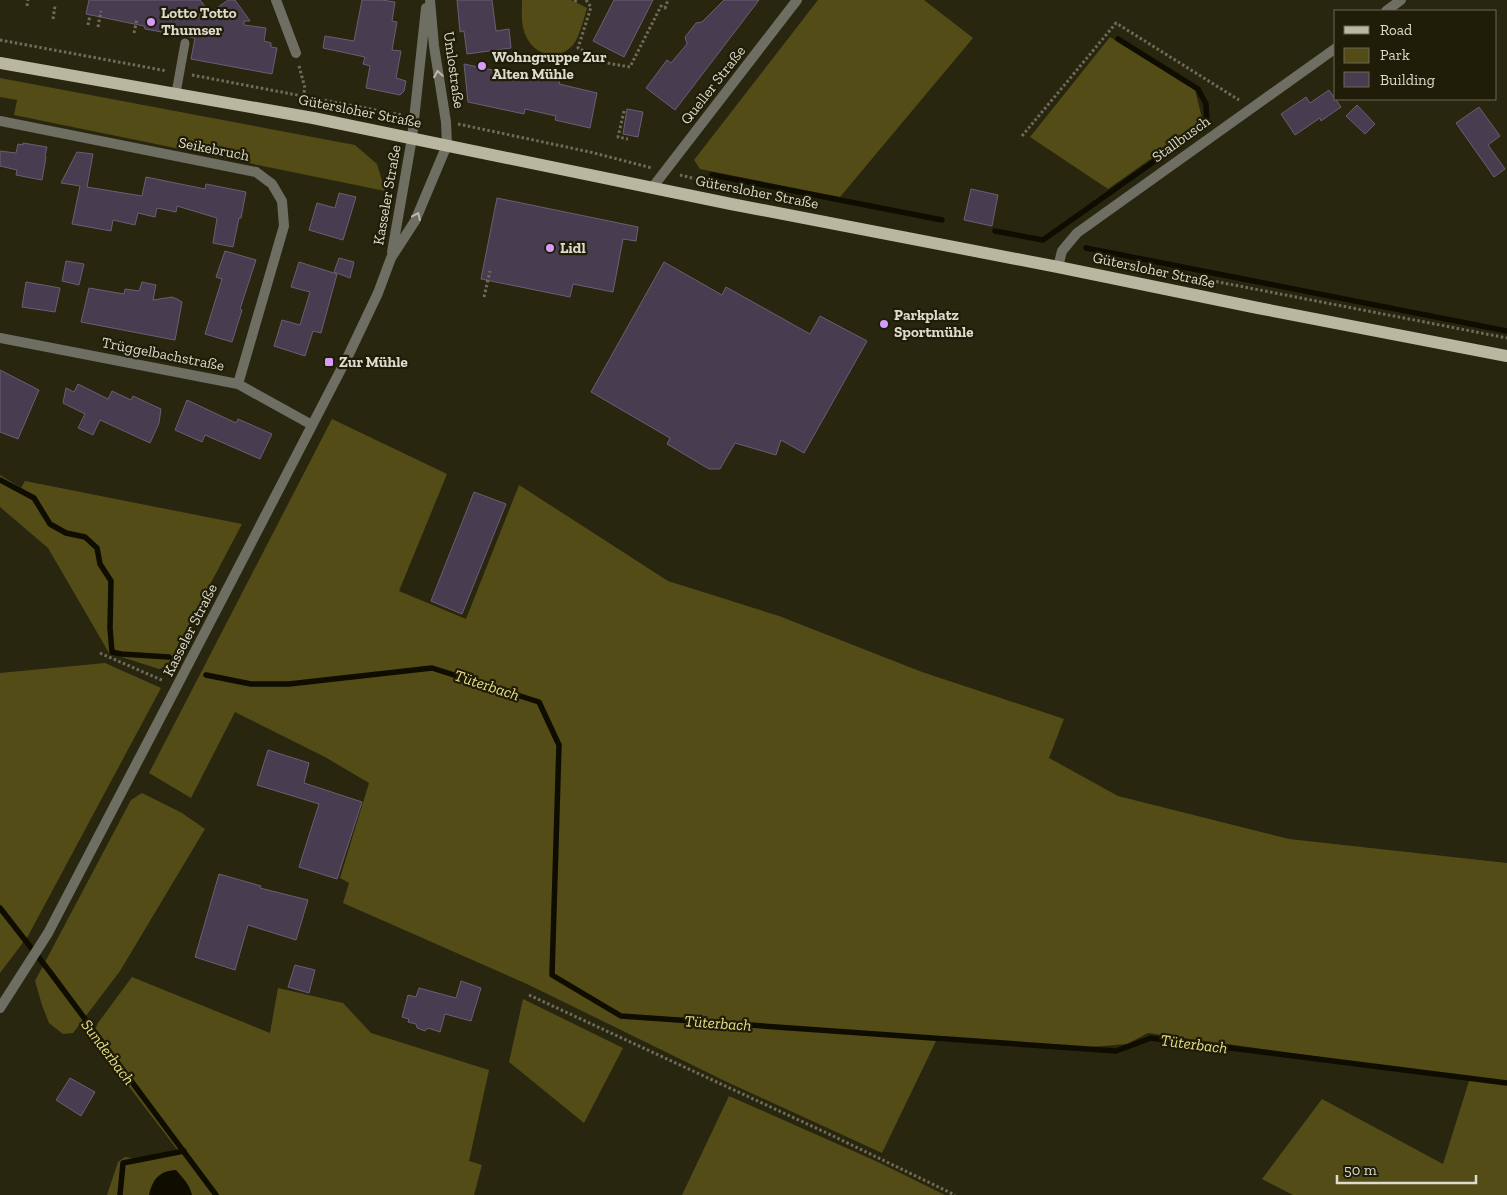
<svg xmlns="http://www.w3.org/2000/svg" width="1507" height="1195" font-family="'Zilla Slab',serif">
<rect width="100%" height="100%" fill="#292610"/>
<path fill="#534c17" d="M 522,0 L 571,0 L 587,8 C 584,18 579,38 573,45 C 556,63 531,54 524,31 C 521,22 522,10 522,0 Z
M 818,0 L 924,0 L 973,38 L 840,197 L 700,169 L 694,160 Z
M 1110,37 L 1195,90 L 1203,122 L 1108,189 L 1030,137 Z
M 0,78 L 355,145 L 377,164 L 385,191 L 14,115 L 17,100 L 0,97 Z
M 332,419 L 447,474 L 399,591 L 466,619 L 519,485 L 668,581 L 779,616 L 922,672 L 1064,719 L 1049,758 L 1118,796 L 1289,839 L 1507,863 L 1507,1195 L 1293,1195 L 1262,1179 L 1322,1099 L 1443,1164 L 1470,1078 L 1148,1033 L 1127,1044 L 1079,1048 L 936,1041 L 882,1153 L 727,1082 L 527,984 L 343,903 L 349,883 L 340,878 L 369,783 L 325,757 L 235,712 L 191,798 L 149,773 Z
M 0,475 L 21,488 L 25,481 L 242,524 L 167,666 L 159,669 L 109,653 L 48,548 L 0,507 Z
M 105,663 L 161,688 L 28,936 L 0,973 L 0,673 Z
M 142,793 L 182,813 L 205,829 L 120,971 L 73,1033 L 63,1034 L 49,1023 L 42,1005 L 35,981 L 131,800 Z
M 132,977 L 270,1033 L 278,988 L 343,1003 L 371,1033 L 489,1070 L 469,1161 L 482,1165 L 474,1195 L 107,1195 L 118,1162 L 125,1157 L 147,1161 L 179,1152 L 91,1037 L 98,1023 Z
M 523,999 L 623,1048 L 584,1123 L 509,1062 Z
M 729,1096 L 878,1162 L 945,1195 L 682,1195 Z"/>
<path fill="#0f0d00" d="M 176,1170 C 183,1178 190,1185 192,1195 L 149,1195 C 153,1179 159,1171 176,1170 Z"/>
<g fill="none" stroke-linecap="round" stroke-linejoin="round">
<path stroke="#0f0d00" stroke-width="5.5" d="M 712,175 L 942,220
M 995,231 L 1043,240 L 1207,124 L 1206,104 L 1198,89 L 1118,39
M 1086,248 L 1507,331
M 0,480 L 34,498 L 50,524 L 66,533 L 85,537 L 97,548 L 100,564 L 111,581 L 110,628 L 112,652 L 121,654 L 169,657
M 206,675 L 251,684 L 289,684 L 432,668 L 539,702 L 559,745 L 552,975 L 621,1016 L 1116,1051 L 1151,1038 L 1507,1083
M 0,908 L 50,972 L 216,1195
M 120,1195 L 123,1163 L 184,1151"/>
</g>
<path fill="#483c51" stroke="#6a5e73" d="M 89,0 L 200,0 L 210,13 L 228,0 L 235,0 L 250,21 L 244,21 L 244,25 L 266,28 L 264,41 L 271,43 L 271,47 L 277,48 L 272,74 L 191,59 L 195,38 L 145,29 L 144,26 L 86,14 Z
M 362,0 L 382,0 L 395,2 L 392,21 L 397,22 L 392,50 L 401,51 L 396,78 L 406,81 L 404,91 L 400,95 L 366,88 L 370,66 L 363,64 L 365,57 L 323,48 L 325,36 L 354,41 Z
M 457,0 L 492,0 L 496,31 L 509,29 L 511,48 L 467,54 L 464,31 L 460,32 Z
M 614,0 L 653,0 L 624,57 L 593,41 Z
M 724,0 L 759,0 L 675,110 L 646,88 L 667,60 L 671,63 L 687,44 L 685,37 L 696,23 L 702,22 Z
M 464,64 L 540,80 L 542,70 L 561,75 L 559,84 L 597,93 L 590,128 L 555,120 L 556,116 L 525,109 L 524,114 L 468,102 Z
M 1329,90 L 1341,107 L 1321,121 L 1320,118 L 1295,135 L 1281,114 L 1306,97 L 1310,103 Z
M 1357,105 L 1375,124 L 1365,134 L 1346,116 Z
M 1479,107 L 1500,136 L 1488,145 L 1505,169 L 1494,177 L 1456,123 Z
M 627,109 L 643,112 L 638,137 L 623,134 Z
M 23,143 L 47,147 L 45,156 L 46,157 L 42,180 L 16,175 L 17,170 L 0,166 L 0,151 L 16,153 L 18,144 L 23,145 Z
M 77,152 L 93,154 L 87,187 L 142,196 L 146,177 L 205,189 L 206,184 L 246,192 L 241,218 L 239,218 L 233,247 L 213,243 L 217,218 L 177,206 L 176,212 L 157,208 L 155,217 L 138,213 L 135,225 L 113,220 L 111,231 L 72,224 L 80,186 L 61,183 Z
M 971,189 L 998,195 L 992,226 L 964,220 Z
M 339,193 L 356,197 L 343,240 L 309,230 L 317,203 L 335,208 Z
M 497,198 L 638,227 L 636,241 L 623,239 L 613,292 L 573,284 L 570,297 L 481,279 Z
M 225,251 L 256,260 L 240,309 L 242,310 L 232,342 L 205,334 L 222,279 L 216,277 Z
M 339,258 L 354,262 L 350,278 L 334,272 Z
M 66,261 L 84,264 L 79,285 L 62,281 Z
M 299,262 L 337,274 L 321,333 L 313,331 L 305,356 L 274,346 L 282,320 L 300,325 L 310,292 L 291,287 Z
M 664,262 L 722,295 L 726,287 L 810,334 L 820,316 L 867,341 L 804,453 L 781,440 L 776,455 L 735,443 L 720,469 L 709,469 L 667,444 L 670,438 L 591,392 Z
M 26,282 L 60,288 L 55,312 L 22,307 Z
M 142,282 L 156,285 L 153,300 L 172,297 L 177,299 L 182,302 L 175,340 L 81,322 L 89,288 L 124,294 L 125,289 L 139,291 Z
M 0,370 L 39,390 L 18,439 L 0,432 Z
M 78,384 L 108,399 L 112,391 L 131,400 L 133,396 L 161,409 L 159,423 L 150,443 L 100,420 L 93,435 L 78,428 L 85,414 L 63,403 L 66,388 L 74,392 Z
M 187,400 L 236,423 L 238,419 L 272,434 L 260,459 L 205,435 L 202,442 L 175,430 Z
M 474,492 L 506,504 L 462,614 L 431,601 Z
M 268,750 L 309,763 L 304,783 L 362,802 L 337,879 L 299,867 L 319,804 L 257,785 Z
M 219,874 L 261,886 L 260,888 L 308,900 L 296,940 L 248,925 L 235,970 L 195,957 Z
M 295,965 L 315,970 L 309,993 L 288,987 Z
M 461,981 L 481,988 L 471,1021 L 445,1014 L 440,1032 L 428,1028 L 425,1031 L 417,1028 L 416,1024 L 408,1022 L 409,1019 L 402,1017 L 408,995 L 416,997 L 419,988 L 456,998 Z
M 70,1078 L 95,1092 L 81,1116 L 56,1100 Z"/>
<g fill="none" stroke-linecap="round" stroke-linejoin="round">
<path stroke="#6f6c59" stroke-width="3" stroke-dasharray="2.5 2.5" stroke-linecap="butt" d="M 586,0 L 591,7 L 578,48 L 607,63 L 630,67 L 661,6 L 665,8 L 668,0
M 575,2 L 576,0
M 27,6 L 28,0
M 53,19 L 55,6
M 88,25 L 90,15
M 98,27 L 101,11
M 134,33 L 137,19
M 0,40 L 167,71
M 299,66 L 305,88 L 303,97
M 192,75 L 402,115
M 624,111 L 618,137 L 628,139
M 458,124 L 590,152 L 652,168
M 1022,136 L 1116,23 L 1239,100
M 680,175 L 700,180
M 1167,272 L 1507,338
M 484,297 L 490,271
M 100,653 L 164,681
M 529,995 L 831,1135 L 955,1195"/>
<path stroke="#6f6e63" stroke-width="9" d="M 176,93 L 185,43"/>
<path stroke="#6f6e63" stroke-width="10" d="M 276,0 L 296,53
M 430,0 L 434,46 L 446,122 L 447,145
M 1386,11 L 1401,0
M 0,121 L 256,172 L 272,184 L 282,201 L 284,226 L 238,384
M 412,138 L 426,8
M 1058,267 L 1062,251 L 1077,233 L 1336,48
M 0,338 L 238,384 L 312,425"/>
<path stroke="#6f6e63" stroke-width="10" d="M 652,188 L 797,0
M 392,252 L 412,138
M 0,1008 L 48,933 L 177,686 L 349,354 L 378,293 L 391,258 L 415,221 L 447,145"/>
<path stroke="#bab7a1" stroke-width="12" d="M 0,63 L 313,118 L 731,204 L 1058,267 L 1258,308 L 1507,356"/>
</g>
<defs><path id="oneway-chevron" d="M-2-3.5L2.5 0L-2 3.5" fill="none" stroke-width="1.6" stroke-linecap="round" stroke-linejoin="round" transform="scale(1.25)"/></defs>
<g stroke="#bbbaad">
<use href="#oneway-chevron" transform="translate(438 74) rotate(-99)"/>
<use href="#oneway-chevron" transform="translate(417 216) rotate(-65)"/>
</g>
<g fill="#d49cfb" stroke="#1f1d07" stroke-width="2">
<circle cx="151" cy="22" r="5"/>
<circle cx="482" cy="66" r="5"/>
<circle cx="550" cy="248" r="5"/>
<circle cx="884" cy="324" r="5"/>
<rect x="324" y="357" width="10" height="10" rx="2.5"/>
</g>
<g text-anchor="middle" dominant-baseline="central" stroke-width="4.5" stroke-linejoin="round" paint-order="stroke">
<g font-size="15" font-weight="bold" fill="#dcdbcd" stroke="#1f1d07" text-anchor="start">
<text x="161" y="13">Lotto Totto<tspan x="161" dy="17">Thumser</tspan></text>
<text x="492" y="57">Wohngruppe Zur<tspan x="492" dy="17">Alten Mühle</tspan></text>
<text x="560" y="248">Lidl</text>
<text x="894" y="315">Parkplatz<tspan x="894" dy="17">Sportmühle</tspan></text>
<text x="339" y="362">Zur Mühle</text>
</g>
<g font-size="15" fill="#dcdbcd" stroke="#1f1d07">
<text transform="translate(454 70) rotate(82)">Umlostraße</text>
<text transform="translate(713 85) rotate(-52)">Queller Straße</text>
<text transform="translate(360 111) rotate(11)">Gütersloher Straße</text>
<text transform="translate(1181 139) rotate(-36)">Stallbusch</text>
<text transform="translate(214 149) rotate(11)">Seikebruch</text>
<text transform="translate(757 192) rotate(11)">Gütersloher Straße</text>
<text transform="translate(387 195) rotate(-80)">Kasseler Straße</text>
<text transform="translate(1154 270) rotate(12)">Gütersloher Straße</text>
<text transform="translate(163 354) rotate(11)">Trüggelbachstraße</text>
<text transform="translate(190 630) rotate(-63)">Kasseler Straße</text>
</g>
<g font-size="16" font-style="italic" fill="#e9de88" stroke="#1f1d07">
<text transform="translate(487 685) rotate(18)">Tüterbach</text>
<text transform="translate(718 1023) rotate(4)">Tüterbach</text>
<text transform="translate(1194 1044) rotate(7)">Tüterbach</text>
<text transform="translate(108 1052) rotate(53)">Sunderbach</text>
</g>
</g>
<rect x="1334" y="10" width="162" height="90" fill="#1f1d07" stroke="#6b6956"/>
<rect x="1344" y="26" width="25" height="8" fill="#bab7a1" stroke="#6b6956"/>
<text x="1380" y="35" font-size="15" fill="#dcdbcd">Road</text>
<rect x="1344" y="48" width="25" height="15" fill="#534c17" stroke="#6b6956"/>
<text x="1380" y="60" font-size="15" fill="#dcdbcd">Park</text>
<rect x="1344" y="72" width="25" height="15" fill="#483c51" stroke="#6b6956"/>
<text x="1380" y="85" font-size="15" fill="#dcdbcd">Building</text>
<path d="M1337 1175v8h139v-8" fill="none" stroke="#dcdbcd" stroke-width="2.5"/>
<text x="1344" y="1175" font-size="15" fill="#dcdbcd" stroke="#1f1d07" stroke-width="4" paint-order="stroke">50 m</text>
</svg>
